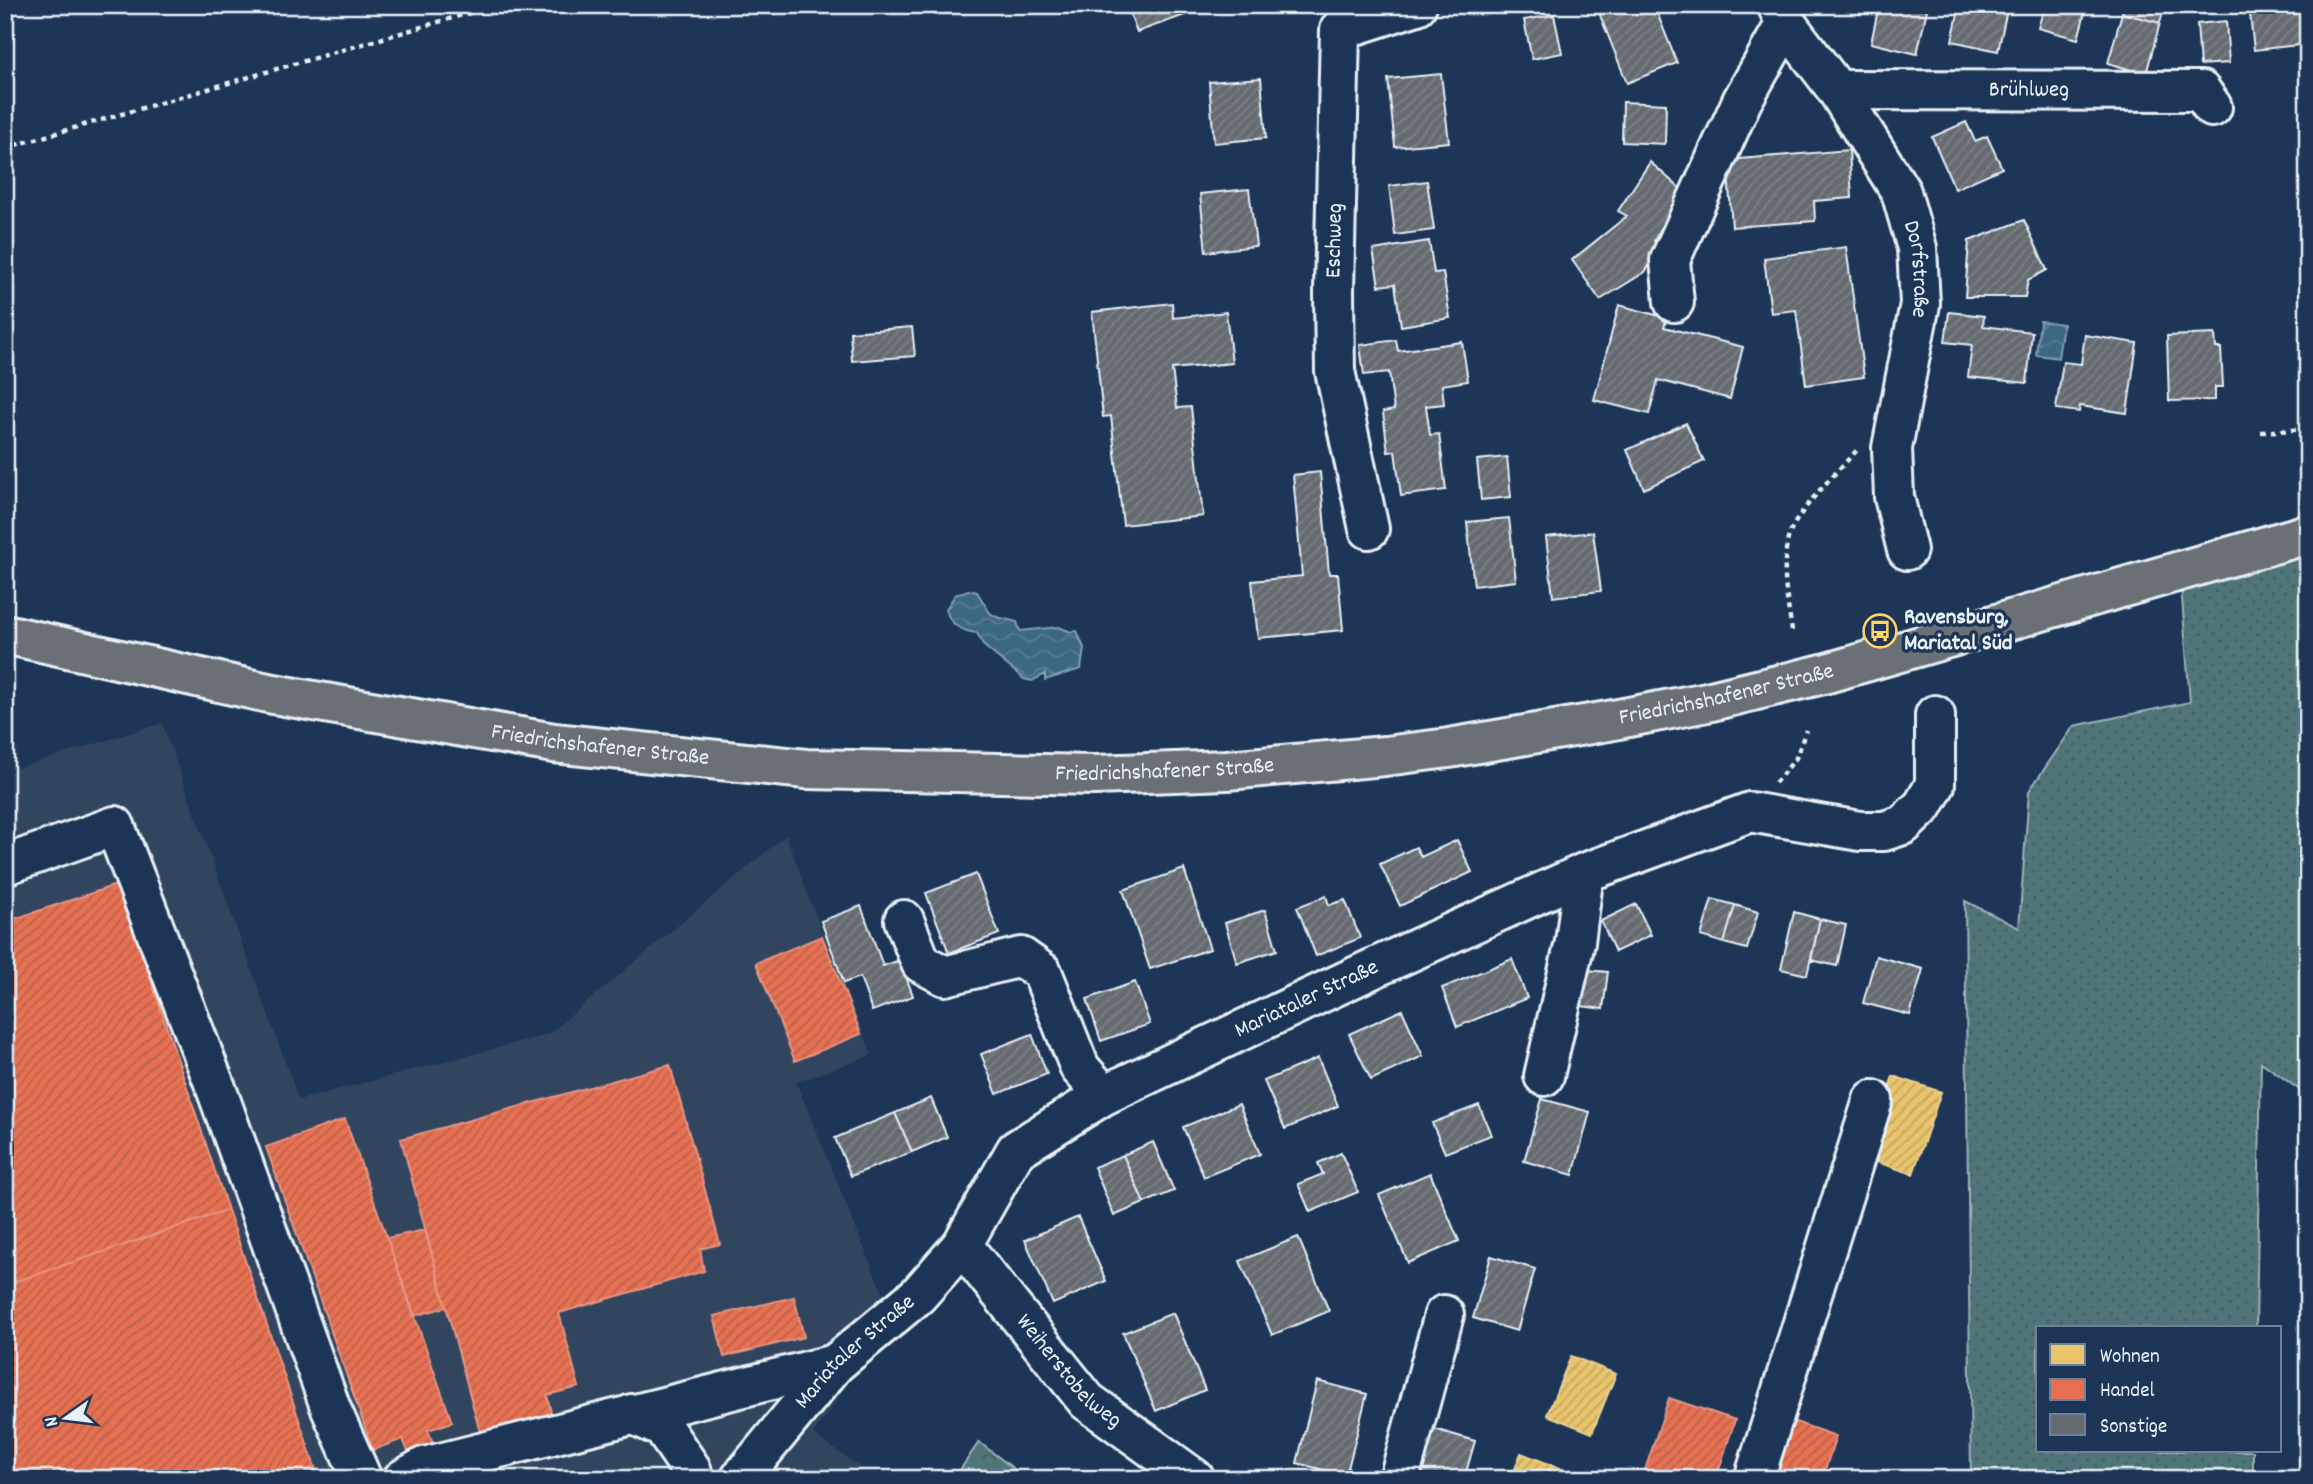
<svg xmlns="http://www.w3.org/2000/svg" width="2313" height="1484" font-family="Dekko,sans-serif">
<defs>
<pattern id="grass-dots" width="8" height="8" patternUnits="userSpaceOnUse" patternTransform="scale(1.75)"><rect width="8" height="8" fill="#4f7578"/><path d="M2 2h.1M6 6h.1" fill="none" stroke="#4a5e61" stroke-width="1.8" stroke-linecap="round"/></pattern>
<pattern id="park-crowns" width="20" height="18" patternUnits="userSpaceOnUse" patternTransform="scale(1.75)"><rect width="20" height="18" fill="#4f7578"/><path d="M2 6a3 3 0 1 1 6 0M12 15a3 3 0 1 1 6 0" fill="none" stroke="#4a5e61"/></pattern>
<pattern id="water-waves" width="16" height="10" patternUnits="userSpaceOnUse" patternTransform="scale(1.75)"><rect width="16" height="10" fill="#3c6882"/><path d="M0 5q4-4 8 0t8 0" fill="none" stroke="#587e94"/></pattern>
<pattern id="homes-hatch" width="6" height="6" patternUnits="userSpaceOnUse" patternTransform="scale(1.75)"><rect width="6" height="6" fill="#e9c46a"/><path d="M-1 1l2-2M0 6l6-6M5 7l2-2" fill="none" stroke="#c0a562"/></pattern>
<pattern id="shops-hatch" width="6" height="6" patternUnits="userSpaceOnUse" patternTransform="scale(1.75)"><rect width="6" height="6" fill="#e76f51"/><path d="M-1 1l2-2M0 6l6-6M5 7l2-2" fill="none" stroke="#b7634f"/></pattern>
<pattern id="building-hatch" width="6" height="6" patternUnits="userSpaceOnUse" patternTransform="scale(1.75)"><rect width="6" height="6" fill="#666b71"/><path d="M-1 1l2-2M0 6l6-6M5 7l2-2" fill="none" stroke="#7c8186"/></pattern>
</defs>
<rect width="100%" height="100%" fill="#1d3557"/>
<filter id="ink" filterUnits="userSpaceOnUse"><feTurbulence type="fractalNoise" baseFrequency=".0143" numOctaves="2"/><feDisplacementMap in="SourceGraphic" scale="14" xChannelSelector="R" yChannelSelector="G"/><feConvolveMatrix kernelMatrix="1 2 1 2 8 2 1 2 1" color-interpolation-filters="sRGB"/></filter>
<g filter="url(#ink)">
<path fill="#33455f" d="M 162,723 L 299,1100 L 549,1034 L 786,835 L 814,911 L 872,1055 L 796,1082 L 883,1294 L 863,1362 L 813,1434 L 877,1479 L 5,1479 L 5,772 Z"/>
<path fill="url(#grass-dots)" stroke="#9cb3b8" stroke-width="2" d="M 2308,534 L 2308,1096 L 2261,1062 L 2256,1328 L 2038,1328 L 2038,1451 L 2253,1451 L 2253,1479 L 1971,1479 L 1965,901 L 2019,928 L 2029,791 L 2074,726 L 2190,702 L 2180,572 Z"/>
<path fill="url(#park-crowns)" stroke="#9cb3b8" stroke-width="2" d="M 979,1442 L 1027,1479 L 954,1479 Z"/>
<path fill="url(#water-waves)" stroke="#819fb1" stroke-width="2" d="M 2040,321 L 2063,324 L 2058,358 L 2036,355 Z
M 968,590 L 977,592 L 990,613 L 997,617 L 1017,622 L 1020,631 L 1059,627 L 1071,632 L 1077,631 L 1084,648 L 1081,669 L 1045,680 L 1045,674 L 1032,681 L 1024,679 L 984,646 L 977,633 C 961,631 950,625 946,609 L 955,595 Z"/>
<path fill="url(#homes-hatch)" stroke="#e9d295" stroke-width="2" d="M 1893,1076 L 1941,1092 L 1913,1174 L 1865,1158 Z
M 1571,1356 L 1616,1374 L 1592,1433 L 1547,1415 Z
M 1521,1453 L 1582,1477 L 1581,1479 L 1511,1479 Z"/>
<path fill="url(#shops-hatch)" stroke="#e79683" stroke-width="2" d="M 119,884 L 228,1210 L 5,1285 L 5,922 Z
M 822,936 L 861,1034 L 795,1061 L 756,963 Z
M 670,1065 L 720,1244 L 700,1249 L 704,1271 L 559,1313 L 579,1387 L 547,1395 L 553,1421 L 481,1436 L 401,1139 Z
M 345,1119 L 452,1422 L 428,1430 L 433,1443 L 408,1452 L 403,1439 L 373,1450 L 266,1147 Z
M 228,1210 L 319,1479 L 5,1479 L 5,1285 Z
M 425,1230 L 446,1307 L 414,1316 L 387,1238 Z
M 794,1297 L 804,1337 L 724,1357 L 714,1316 Z
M 1669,1398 L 1735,1420 L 1716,1479 L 1642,1479 Z
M 1781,1417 L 1836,1436 L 1822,1479 L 1762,1479 Z"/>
<path fill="url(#building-hatch)" stroke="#e8f1f8" stroke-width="2" d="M 1127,5 L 1213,5 L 1137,32 Z
M 1596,5 L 1654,5 L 1677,63 L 1627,83 Z
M 1879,5 L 1928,5 L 1917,54 L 1871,43 Z
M 1960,5 L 1987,5 L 2007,10 L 1998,51 L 1952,41 Z
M 1987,5 L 2008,5 L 2007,10 Z
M 2045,5 L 2087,5 L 2078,39 L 2038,28 Z
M 2124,5 L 2165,5 L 2160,23 L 2122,13 Z
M 2249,5 L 2308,5 L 2308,44 L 2254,50 Z
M 2122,13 L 2160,23 L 2146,74 L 2108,63 Z
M 1554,15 L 1562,53 L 1532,59 L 1524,20 Z
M 2226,21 L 2229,63 L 2200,65 L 2197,24 Z
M 1441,74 L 1449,142 L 1395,147 L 1388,79 Z
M 1261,78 L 1266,138 L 1214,143 L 1209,82 Z
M 1623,102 L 1666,104 L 1665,144 L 1622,142 Z
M 1966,122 L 1975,141 L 1987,136 L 2002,168 L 1955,189 L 1932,137 Z
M 1849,150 L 1852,198 L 1814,201 L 1815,221 L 1732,227 L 1727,160 Z
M 1650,162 L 1683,191 L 1654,241 L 1660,249 L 1645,272 L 1600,300 L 1572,260 L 1627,216 L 1618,211 Z
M 1427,181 L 1434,230 L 1395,235 L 1389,186 Z
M 1249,189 L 1256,246 L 1206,252 L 1200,194 Z
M 2024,220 L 2047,270 L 2028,280 L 2025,297 L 1965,297 L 1969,241 Z
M 1429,241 L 1434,273 L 1443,272 L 1450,318 L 1401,326 L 1395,284 L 1379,286 L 1373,250 Z
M 1846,247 L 1864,377 L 1806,385 L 1796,310 L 1771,313 L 1764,258 Z
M 1172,303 L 1173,318 L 1226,312 L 1232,363 L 1172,369 L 1177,408 L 1191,407 L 1203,516 L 1123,525 L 1111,416 L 1103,417 L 1092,312 Z
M 1619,305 L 1667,318 L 1664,327 L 1743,347 L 1730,399 L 1658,380 L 1649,414 L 1594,400 Z
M 1949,312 L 1984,316 L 1983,326 L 2032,332 L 2027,383 L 1968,377 L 1972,345 L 1945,342 Z
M 912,327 L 915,356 L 852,361 L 850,332 Z
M 2215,334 L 2216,348 L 2221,348 L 2223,387 L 2215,387 L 2215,400 L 2169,401 L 2167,336 Z
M 2085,335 L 2137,343 L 2127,413 L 2080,406 L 2079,412 L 2056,409 L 2063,362 L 2081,364 Z
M 1396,340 L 1398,351 L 1462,342 L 1468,381 L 1442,385 L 1444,404 L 1426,406 L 1430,435 L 1439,434 L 1446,490 L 1401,496 L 1395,451 L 1388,452 L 1383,412 L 1394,410 L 1389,372 L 1364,375 L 1360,345 Z
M 1686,423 L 1704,461 L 1644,489 L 1627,450 Z
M 1507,457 L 1511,497 L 1481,500 L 1477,460 Z
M 1320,472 L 1329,574 L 1338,574 L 1343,630 L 1258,638 L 1252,581 L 1302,576 L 1293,475 Z
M 1509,518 L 1516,581 L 1474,586 L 1467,522 Z
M 1593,532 L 1601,591 L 1553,597 L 1546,537 Z
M 1457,840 L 1472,872 L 1400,906 L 1380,864 L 1416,847 L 1421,857 Z
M 1184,869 L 1210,949 L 1150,969 L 1123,890 Z
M 976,874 L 999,934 L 949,953 L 926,893 Z
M 1326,896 L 1329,905 L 1345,900 L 1360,938 L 1316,956 L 1297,907 Z
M 1712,899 L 1735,905 L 1724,943 L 1701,936 Z
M 1636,904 L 1651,935 L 1615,952 L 1601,921 Z
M 1735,905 L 1758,912 L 1747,949 L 1724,943 Z
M 861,906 L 883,966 L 900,960 L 913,996 L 872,1011 L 860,977 L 844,983 L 821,921 Z
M 1265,910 L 1277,950 L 1237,963 L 1225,923 Z
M 1794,912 L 1820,919 L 1807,975 L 1781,969 Z
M 1820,919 L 1846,925 L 1837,966 L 1811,960 Z
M 1876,956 L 1923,969 L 1910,1015 L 1863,1003 Z
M 1512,959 L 1527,998 L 1457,1027 L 1442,988 Z
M 1585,970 L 1608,972 L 1603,1009 L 1581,1006 Z
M 1135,982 L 1150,1024 L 1101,1041 L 1087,999 Z
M 1402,1010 L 1423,1056 L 1371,1080 L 1349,1034 Z
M 1032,1034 L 1047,1074 L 997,1094 L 981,1054 Z
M 1318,1058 L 1338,1106 L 1285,1129 L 1264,1081 Z
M 931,1098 L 947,1137 L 912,1152 L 895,1113 Z
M 1542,1099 L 1590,1112 L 1573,1175 L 1524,1161 Z
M 1239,1104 L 1260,1154 L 1204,1177 L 1183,1127 Z
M 1479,1105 L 1491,1135 L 1445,1153 L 1432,1123 Z
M 895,1113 L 912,1152 L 851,1176 L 835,1138 Z
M 1153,1142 L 1174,1191 L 1144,1203 L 1123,1155 Z
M 1341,1153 L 1358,1192 L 1310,1212 L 1298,1184 L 1323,1174 L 1318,1163 Z
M 1123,1155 L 1144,1203 L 1114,1216 L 1094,1167 Z
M 1430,1173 L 1459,1241 L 1408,1263 L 1379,1195 Z
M 1078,1217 L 1106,1281 L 1053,1304 L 1025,1240 Z
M 1298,1237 L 1329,1311 L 1272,1335 L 1240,1261 Z
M 1491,1256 L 1535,1269 L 1517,1331 L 1473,1318 Z
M 1173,1313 L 1205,1390 L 1156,1411 L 1123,1333 Z
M 1317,1381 L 1367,1394 L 1346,1476 L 1297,1463 Z
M 1424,1426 L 1475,1441 L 1464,1479 L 1407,1479 Z"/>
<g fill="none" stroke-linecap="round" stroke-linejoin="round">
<defs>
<g id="minor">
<path id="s1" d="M 1777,5 L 1786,23 L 1837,90 L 1901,192 L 1917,248 L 1920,304 L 1892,448 L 1894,497 L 1907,550"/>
<path id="s2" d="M 1837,90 L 2201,91 L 2212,107"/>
<path d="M 1674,302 L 1670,260 L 1742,101 L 1786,23"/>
<path id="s3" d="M 1369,529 L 1335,371 L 1334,291 L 1340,30 L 1417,5"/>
<path d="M 5,865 L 115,826 L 216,1088 L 331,1409 L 362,1479"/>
<path d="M 904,920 L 921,963 L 945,976 L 1021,957 L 1042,972 L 1080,1068 L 1104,1095"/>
<path d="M 1544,1076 L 1575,942 L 1584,873"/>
<path id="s4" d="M 962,1245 L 1087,1401 L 1195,1479"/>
<path d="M 632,1414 L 663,1428 L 691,1469 L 694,1479"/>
<path d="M 403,1479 L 424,1467 L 835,1364"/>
<path id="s5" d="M 740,1479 L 835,1364 L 918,1295 L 962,1245 L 1016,1150 L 1104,1095 L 1374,968 L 1584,873 L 1750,812 L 1860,831 L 1884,831 L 1903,825 L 1923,806 L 1935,785 L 1935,715"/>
<path d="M 1399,1479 L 1444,1315"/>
<path d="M 1754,1479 L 1873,1100"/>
</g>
<g id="major">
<path id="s6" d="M 5,634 L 268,693 L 554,743 L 806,769 L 1095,775 L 1227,770 L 1385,756 L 1449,748 L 1608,721 L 1707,702 L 1827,673 L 2308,534"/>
</g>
</defs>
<use href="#minor" stroke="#e8f1f8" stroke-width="44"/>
<use href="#major" stroke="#e8f1f8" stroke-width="44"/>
<path stroke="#e8f1f8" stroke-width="4.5" stroke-dasharray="5 5" stroke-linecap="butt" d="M 5,148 L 497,5
M 2261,432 L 2308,429
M 1792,631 C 1787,600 1781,570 1788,539 C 1794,513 1839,470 1858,449
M 1775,783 L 1796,758 L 1806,730"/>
<use href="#minor" stroke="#1d3557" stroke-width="38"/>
<use href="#major" stroke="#6a7074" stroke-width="38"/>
</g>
</g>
<defs>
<symbol id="bus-ring" viewBox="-11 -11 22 22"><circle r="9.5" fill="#1d3557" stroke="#ffd166" stroke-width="1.5"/><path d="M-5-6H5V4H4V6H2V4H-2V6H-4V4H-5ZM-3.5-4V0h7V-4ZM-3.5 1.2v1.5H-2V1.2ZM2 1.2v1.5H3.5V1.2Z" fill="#ffd166"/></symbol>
</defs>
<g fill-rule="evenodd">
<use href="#bus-ring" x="1861" y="612" width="38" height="38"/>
</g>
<g text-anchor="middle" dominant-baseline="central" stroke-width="7" stroke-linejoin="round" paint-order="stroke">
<g font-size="23" fill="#e8f1f8" stroke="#1d3557">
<text stroke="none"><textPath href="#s2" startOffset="192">Brühlweg</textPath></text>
<text stroke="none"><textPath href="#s3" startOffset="292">Eschweg</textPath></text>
<text stroke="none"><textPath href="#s1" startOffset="304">Dorfstraße</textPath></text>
<text stroke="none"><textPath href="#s6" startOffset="1740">Friedrichshafener Straße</textPath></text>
<text stroke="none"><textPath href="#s6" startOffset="606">Friedrichshafener Straße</textPath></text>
<text stroke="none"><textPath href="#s6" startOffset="1172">Friedrichshafener Straße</textPath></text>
<text stroke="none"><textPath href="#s5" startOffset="761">Mariataler Straße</textPath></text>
<text stroke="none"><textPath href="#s5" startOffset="172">Mariataler Straße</textPath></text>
<text stroke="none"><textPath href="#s4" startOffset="166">Weiherstobelweg</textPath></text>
</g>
<g font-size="23" font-weight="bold" fill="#e8f1f8" stroke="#1d3557" text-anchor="start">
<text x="1904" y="618">Ravensburg,<tspan x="1904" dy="26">Mariatal Süd</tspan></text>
</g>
</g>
<rect width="2313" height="1484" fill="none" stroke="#1d3557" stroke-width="28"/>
<rect x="14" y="14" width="2285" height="1456" fill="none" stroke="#e8f1f8" stroke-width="2.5" filter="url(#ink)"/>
<rect x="2036" y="1326" width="245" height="126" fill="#1d3557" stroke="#6e8097" stroke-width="2"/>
<rect x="2050" y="1344" width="35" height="21" fill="#e9c46a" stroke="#6e8097" stroke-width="2"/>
<text x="2100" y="1362" font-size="21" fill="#e8f1f8">Wohnen</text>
<rect x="2050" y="1379" width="35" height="21" fill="#e76f51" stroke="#6e8097" stroke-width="2"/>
<text x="2100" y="1396" font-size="21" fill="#e8f1f8">Handel</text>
<rect x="2050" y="1414" width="35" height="21" fill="#666b71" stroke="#6e8097" stroke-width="2"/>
<text x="2100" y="1432" font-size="21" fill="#e8f1f8">Sonstige</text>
<g transform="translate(66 1418) rotate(256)" stroke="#1d3557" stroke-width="5" paint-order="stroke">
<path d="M0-5L12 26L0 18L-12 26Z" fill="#e8f1f8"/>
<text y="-10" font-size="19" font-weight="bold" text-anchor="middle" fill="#e8f1f8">N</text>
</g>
</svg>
